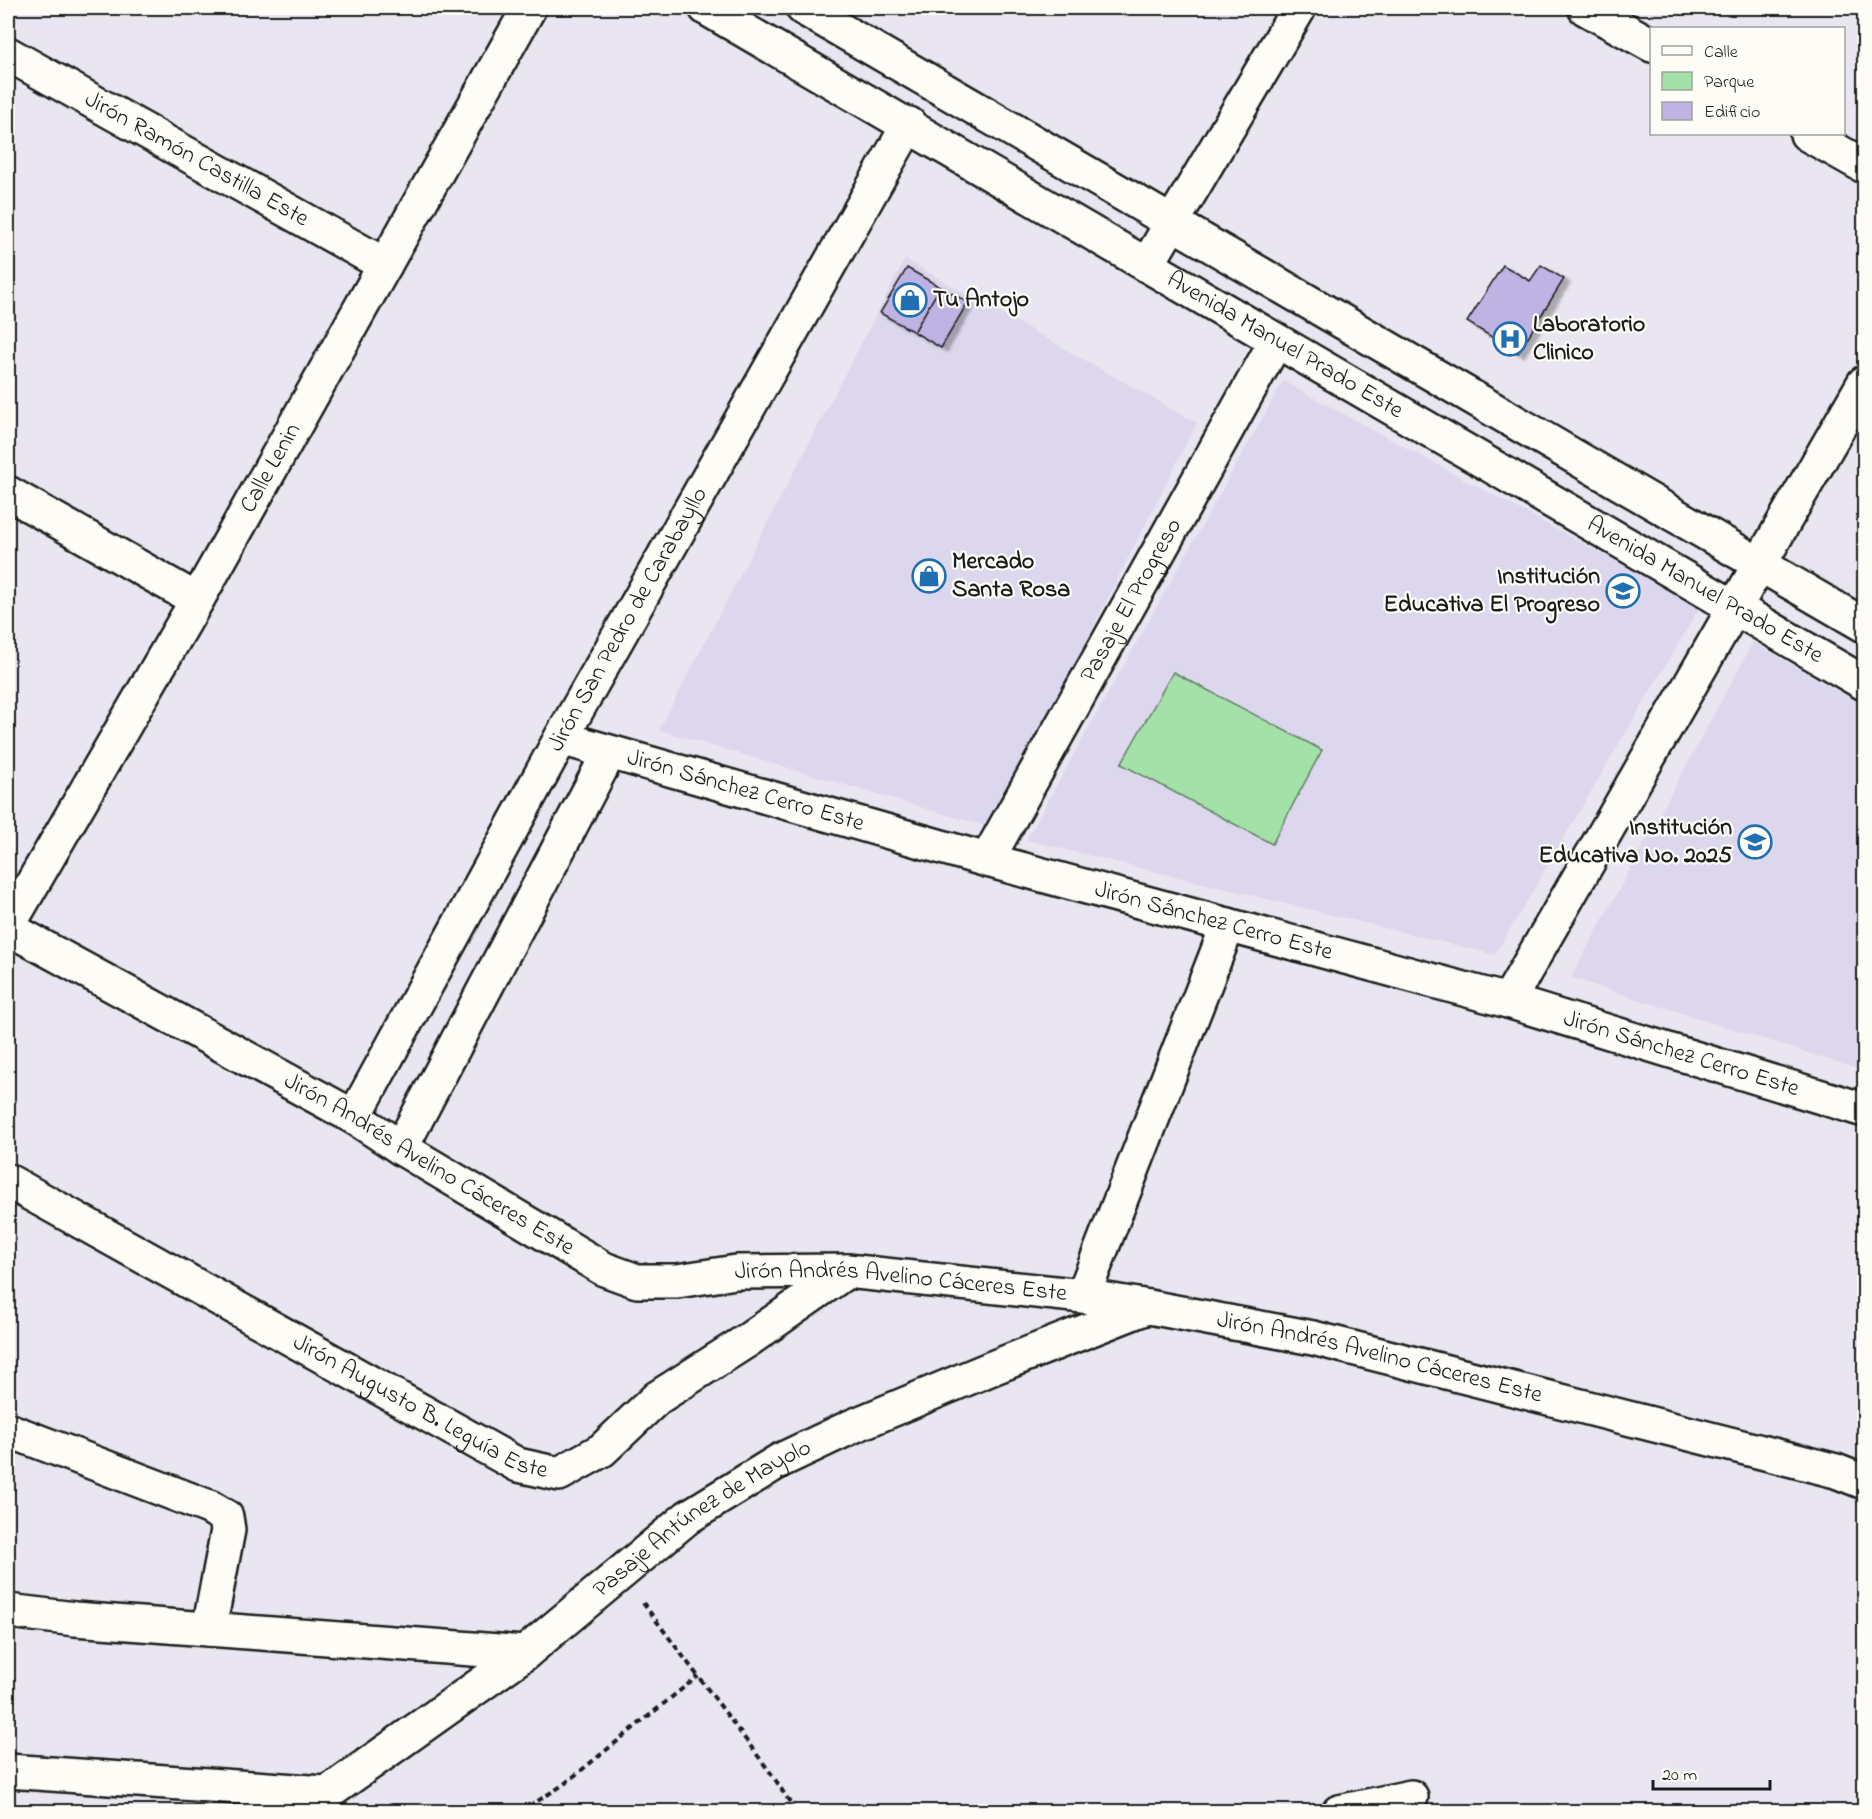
<svg xmlns="http://www.w3.org/2000/svg" width="1872" height="1819" font-family="'Indie Flower',sans-serif">
<defs>
<filter id="shadow"><feDropShadow dx="6" dy="4" stdDeviation="1.5" flood-color="#0004"/></filter>
</defs>
<rect width="100%" height="100%" fill="#eae6f1"/>
<filter id="ink" filterUnits="userSpaceOnUse"><feTurbulence type="fractalNoise" baseFrequency=".0167" numOctaves="2"/><feDisplacementMap in="SourceGraphic" scale="12" xChannelSelector="R" yChannelSelector="G"/><feConvolveMatrix kernelMatrix="1 2 1 2 8 2 1 2 1" color-interpolation-filters="sRGB"/></filter>
<g filter="url(#ink)">
<path fill="#ddd7ed" d="M 905,259 L 1197,423 L 991,828 L 659,730 Z
M 1283,381 L 1700,607 L 1495,955 L 1026,840 Z
M 1753,642 L 1864,706 L 1864,1071 L 1571,978 Z"/>
<path fill="#a3e1a9" stroke="#607e62" stroke-width="1.5" d="M 1173,672 L 1322,750 L 1272,844 L 1121,764 Z"/>
<path fill="#bfb3e4" stroke="#1c1c1c" stroke-width="1.5" filter="url(#shadow)" d="M 1503,265 L 1530,281 L 1541,265 L 1564,279 L 1518,353 L 1467,322 Z
M 907,268 L 940,287 L 914,332 L 880,313 Z
M 940,287 L 968,302 L 941,348 L 914,332 Z"/>
<g fill="none" stroke-linecap="round" stroke-linejoin="round">
<defs>
<g id="street">
<path d="M 1585,8 L 1652,45"/>
<path id="s1" d="M 8,54 L 385,265"/>
<path d="M 1807,134 L 1864,166"/>
<path d="M 1147,265 L 1299,8"/>
<path d="M 8,493 L 197,600"/>
<path id="s2" d="M 561,738 L 987,860 L 1508,1001 L 1864,1110"/>
<path id="s3" d="M 987,860 L 1276,341"/>
<path id="s4" d="M 8,926 L 197,600 L 529,8"/>
<path id="s5" d="M 8,928 L 354,1117 L 401,1148 L 604,1269 L 637,1281 L 677,1281 L 736,1272 L 847,1271 L 1083,1296 L 1149,1307 L 1313,1338 L 1789,1459 L 1836,1471 L 1864,1482"/>
<path d="M 1508,1001 L 1864,383"/>
<path id="s6" d="M 354,1117 L 561,738 L 909,124"/>
<path d="M 401,1148 L 609,753"/>
<path id="s7" d="M 8,1181 L 518,1465 L 559,1474 L 602,1450 L 657,1398 L 748,1340 L 847,1271"/>
<path d="M 1083,1296 L 1228,925"/>
<path d="M 8,1430 L 209,1507 L 226,1517 L 228,1530 L 209,1629"/>
<path d="M 8,1611 L 75,1619 L 525,1653"/>
<path d="M 8,1771 L 325,1793"/>
<path id="s8" d="M 301,1812 L 525,1653 L 688,1517 L 779,1461 L 853,1426 L 992,1368 L 1147,1307"/>
<path d="M 1339,1812 L 1411,1797"/>
</g>
<g id="secondary">
<path id="s9" d="M 706,8 L 1864,683"/>
<path d="M 803,8 L 1864,625"/>
</g>
</defs>
<use href="#street" stroke="#1c1c1c" stroke-width="38"/>
<use href="#secondary" stroke="#1c1c1c" stroke-width="38"/>
<path stroke="#1c1c1c" stroke-width="4" stroke-dasharray="6 4.5" stroke-linecap="butt" d="M 643,1603 L 773,1776 L 796,1812
M 520,1812 L 563,1785 L 698,1676"/>
<use href="#street" stroke="#fdfcf7" stroke-width="33"/>
<use href="#secondary" stroke="#fdfcf7" stroke-width="33"/>
</g>
</g>
<defs>
<symbol id="shop-ring" viewBox="-11 -11 22 22"><circle r="9.5" fill="#fdfcf7" stroke="#1f6fb2" stroke-width="1.5"/><path d="M-5-2.5h2.3a2.7 3.5 0 0 1 5.4 0H5L5.5 6h-11ZM-1.5-2.5h3a1.5 2.3 0 0 0-3 0Z" fill="#1f6fb2"/></symbol>
<symbol id="hospital-ring" viewBox="-11 -11 22 22"><circle r="9.5" fill="#fdfcf7" stroke="#1f6fb2" stroke-width="1.5"/><path d="M-5-5h3v3.5h4V-5h3V5h-3V1.5h-4V5h-3Z" fill="#1f6fb2"/></symbol>
<symbol id="school-ring" viewBox="-11 -11 22 22"><circle r="9.5" fill="#fdfcf7" stroke="#1f6fb2" stroke-width="1.5"/><path d="M0-5L7-2L0 1L-7-2ZM-4 1L0 2.5L4 1V4Q0 6-4 4Z" fill="#1f6fb2"/></symbol>
</defs>
<g fill-rule="evenodd">
<use href="#shop-ring" x="891" y="281" width="38" height="38"/>
<use href="#hospital-ring" x="1491" y="320" width="38" height="38"/>
<use href="#shop-ring" x="910" y="557" width="38" height="38"/>
<use href="#school-ring" x="1604" y="572" width="38" height="38"/>
<use href="#school-ring" x="1736" y="823" width="38" height="38"/>
</g>
<g text-anchor="middle" dominant-baseline="central" stroke-width="4.5" stroke-linejoin="round" paint-order="stroke">
<g font-size="24" fill="#1c1c1c" stroke="#fdfcf7">
<text stroke="none"><textPath href="#s1" startOffset="216">Jirón Ramón Castilla Este</textPath></text>
<text stroke="none"><textPath href="#s9" startOffset="670">Avenida Manuel Prado Este</textPath></text>
<text stroke="none"><textPath href="#s4" startOffset="528">Calle Lenin</textPath></text>
<text stroke="none"><textPath href="#s9" startOffset="1156">Avenida Manuel Prado Este</textPath></text>
<text stroke="none"><textPath href="#s3" startOffset="297">Pasaje El Progreso</textPath></text>
<text stroke="none"><textPath href="#s6" startOffset="568">Jirón San Pedro de Carabayllo</textPath></text>
<text stroke="none"><textPath href="#s2" startOffset="192">Jirón Sánchez Cerro Este</textPath></text>
<text stroke="none"><textPath href="#s2" startOffset="678">Jirón Sánchez Cerro Este</textPath></text>
<text stroke="none"><textPath href="#s2" startOffset="1164">Jirón Sánchez Cerro Este</textPath></text>
<text stroke="none"><textPath href="#s5" startOffset="483">Jirón Andrés Avelino Cáceres Este</textPath></text>
<text stroke="none"><textPath href="#s5" startOffset="987">Jirón Andrés Avelino Cáceres Este</textPath></text>
<text stroke="none"><textPath href="#s5" startOffset="1473">Jirón Andrés Avelino Cáceres Este</textPath></text>
<text stroke="none"><textPath href="#s7" startOffset="471">Jirón Augusto B. Leguía Este</textPath></text>
<text stroke="none"><textPath href="#s8" startOffset="498">Pasaje Antúnez de Mayolo</textPath></text>
</g>
<g font-size="24" font-weight="bold" fill="#1c1c1c" stroke="#fdfcf7" text-anchor="start">
<text x="933" y="300">Tu Antojo</text>
<text x="1533" y="325">Laboratorio<tspan x="1533" dy="28">Clinico</tspan></text>
<text x="952" y="562">Mercado<tspan x="952" dy="28">Santa Rosa</tspan></text>
<text x="1600" y="577" text-anchor="end">Institución<tspan x="1600" dy="28">Educativa El Progreso</tspan></text>
<text x="1732" y="828" text-anchor="end">Institución<tspan x="1732" dy="28">Educativa No. 2025</tspan></text>
</g>
</g>
<rect width="1872" height="1819" fill="none" stroke="#fdfcf7" stroke-width="30"/>
<rect x="15" y="15" width="1842" height="1789" fill="none" stroke="#1c1c1c" stroke-width="2" filter="url(#ink)"/>
<rect x="1650" y="27" width="195" height="108" fill="#fdfcf7" stroke="#a3a29f" stroke-width="1.5"/>
<rect x="1662" y="46" width="30" height="9" fill="#fdfcf7" stroke="#a3a29f" stroke-width="1.5"/>
<text x="1704" y="57" font-size="18" fill="#1c1c1c">Calle</text>
<rect x="1662" y="72" width="30" height="18" fill="#a3e1a9" stroke="#a3a29f" stroke-width="1.5"/>
<text x="1704" y="87" font-size="18" fill="#1c1c1c">Parque</text>
<rect x="1662" y="102" width="30" height="18" fill="#bfb3e4" stroke="#a3a29f" stroke-width="1.5"/>
<text x="1704" y="117" font-size="18" fill="#1c1c1c">Edificio</text>
<path d="M1653 1780v9h117v-9" fill="none" stroke="#1c1c1c" stroke-width="3"/>
<text x="1662" y="1780" font-size="18" fill="#1c1c1c" stroke="#fdfcf7" stroke-width="4.5" paint-order="stroke">20 m</text>
</svg>
